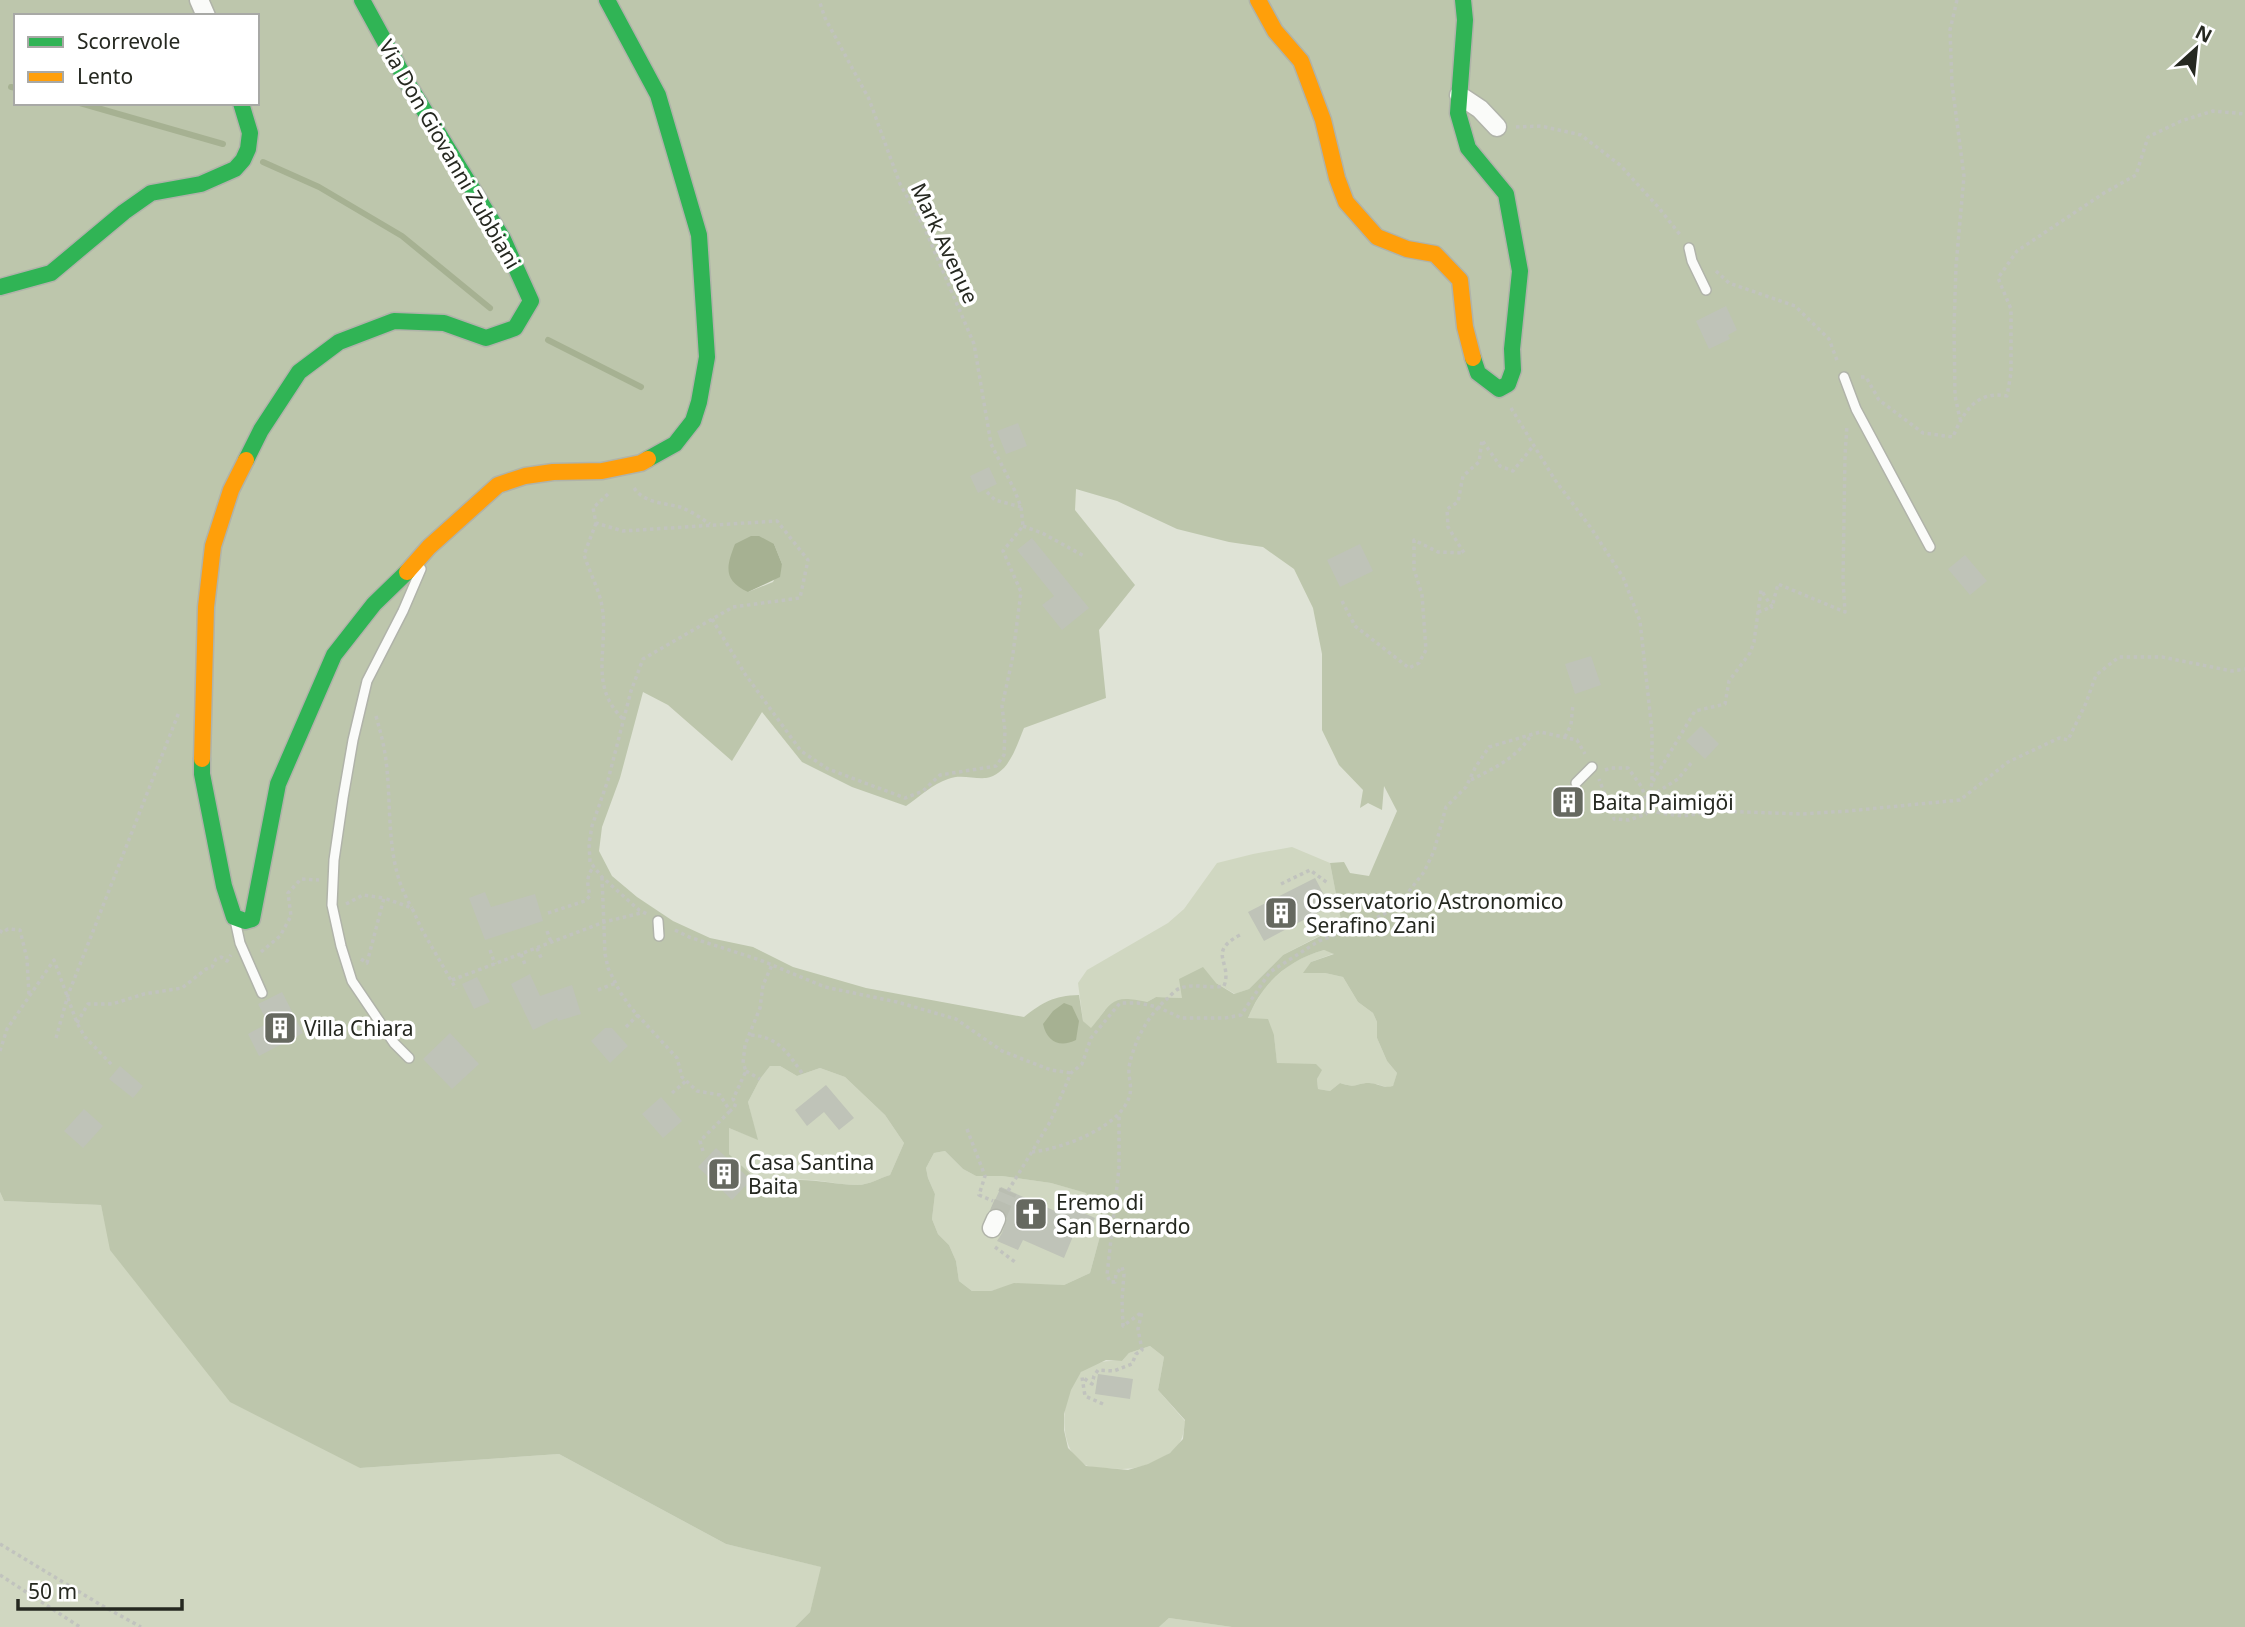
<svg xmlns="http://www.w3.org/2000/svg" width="2245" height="1627" font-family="'Noto Sans',sans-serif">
<rect width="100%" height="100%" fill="#dfe3d6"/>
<path fill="#d0d7c1" d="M 1292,847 L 1330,863 L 1342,924 L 1283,955 L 1249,989 L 1235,994 L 1216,983 L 1182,998 L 1156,997 L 1147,1002 L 1105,1010 L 1091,1029 L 1083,1021 L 1078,983 L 1087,970 L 1168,923 L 1184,909 L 1217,863 L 1253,854 Z
M 1324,950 L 1335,953 L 1311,962 L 1325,973 L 1343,977 L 1358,1002 L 1373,1013 L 1377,1022 L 1377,1038 L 1387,1061 L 1397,1073 L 1393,1087 C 1383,1088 1378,1083 1369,1083 C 1355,1083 1358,1089 1340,1083 L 1330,1091 L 1318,1089 L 1317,1079 L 1321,1070 L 1296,1065 L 1277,1064 L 1274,1035 L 1248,1018 C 1262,984 1287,960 1324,950 Z
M 770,1066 L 780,1066 L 797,1076 L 820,1068 L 845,1077 L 885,1115 L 904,1143 L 890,1175 C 880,1178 868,1185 858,1185 C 823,1184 804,1173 767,1185 L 754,1177 L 729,1154 L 729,1128 L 757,1139 L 748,1102 L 760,1079 Z
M 945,1151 L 963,1169 L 976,1176 L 1002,1176 L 1051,1183 L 1087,1193 L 1101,1211 L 1100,1236 L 1090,1273 L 1064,1285 L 1015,1284 L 991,1291 L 972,1291 L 959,1281 L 956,1261 L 949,1245 L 938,1234 L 932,1219 L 935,1194 L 928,1178 L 926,1168 L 934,1153 Z
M 0,1192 L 4,1201 L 101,1205 L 111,1250 L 360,1468 L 559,1454 L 726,1544 L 822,1567 L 810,1612 L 795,1627 L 0,1627 Z
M 1150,1346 L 1164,1357 L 1158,1390 L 1185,1421 C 1183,1447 1175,1452 1151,1463 C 1136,1469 1124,1470 1109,1468 C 1102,1468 1094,1468 1088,1466 C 1055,1454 1060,1390 1082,1371 C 1093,1362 1108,1360 1122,1361 L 1129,1353 Z
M 1169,1618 L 1232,1627 L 1159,1627 Z"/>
<path fill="#bdc6ac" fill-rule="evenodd" d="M 0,0 L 2245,0 L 2245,1627 L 1232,1627 L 1169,1618 L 1159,1627 L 795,1627 L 810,1612 L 821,1567 L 726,1544 L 559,1454 L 360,1468 L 230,1402 L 110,1250 L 101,1205 L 4,1201 L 0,1192 ZM 16,16 L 257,16 L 257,103 L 16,103 ZM 1076,489 L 1117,501 L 1177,529 L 1229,542 L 1263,547 L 1294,569 L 1313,608 L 1322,654 L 1322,730 L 1339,765 L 1363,790 L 1360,808 L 1368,803 L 1382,810 L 1384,786 L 1397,811 L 1369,876 L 1350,873 L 1344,862 L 1330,863 L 1342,925 L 1283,955 L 1249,989 L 1234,994 L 1216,983 L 1203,967 L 1179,979 L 1182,998 L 1156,997 L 1147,1002 C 1110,994 1113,1002 1091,1028 L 1083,1021 L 1079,995 C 1053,996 1043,1002 1024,1017 L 866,988 L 793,967 L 753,947 L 710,938 L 673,921 L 637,897 L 612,876 L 599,851 L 602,827 L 620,778 L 643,692 L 668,705 L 732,761 L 762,712 L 802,762 L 852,787 L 906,806 C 919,797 933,784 948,779 C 960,774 973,779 986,778 C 1009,774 1016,747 1024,728 L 1106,698 L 1099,630 L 1135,585 L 1075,510 ZM 774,544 L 782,564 L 773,582 L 748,592 ZM 1324,950 L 1334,954 L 1311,962 L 1303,973 L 1325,973 L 1343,977 L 1358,1002 L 1373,1013 L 1377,1022 L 1377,1038 L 1387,1061 L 1397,1073 L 1393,1086 C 1383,1089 1378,1083 1369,1083 C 1355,1083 1358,1089 1340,1083 L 1330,1091 L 1318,1089 L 1317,1079 L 1322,1070 L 1316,1064 L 1277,1063 L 1274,1035 L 1268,1019 L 1248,1018 C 1262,983 1288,960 1324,950 ZM 770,1066 L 780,1066 L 797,1076 L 820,1068 L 845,1077 L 885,1115 L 904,1143 L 890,1175 C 880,1178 868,1185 858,1185 C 824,1184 802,1174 767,1185 L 754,1177 L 729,1154 L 729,1128 L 758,1140 L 748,1102 L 760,1079 ZM 945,1151 L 963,1169 L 976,1176 L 1002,1176 L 1051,1183 L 1086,1193 L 1101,1211 L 1100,1236 L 1090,1273 L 1064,1285 L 1014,1283 L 991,1291 L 972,1291 L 959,1281 L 956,1261 L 949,1245 L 938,1234 L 932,1219 L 935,1194 L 928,1178 L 926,1168 L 934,1153 ZM 1150,1346 L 1164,1357 L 1158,1390 L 1185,1420 L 1183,1439 L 1170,1453 L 1148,1464 L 1128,1470 L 1086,1466 L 1068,1448 L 1064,1430 L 1064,1414 L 1071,1390 L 1081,1372 L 1106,1360 L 1122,1361 L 1129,1353 Z"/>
<path fill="#a6b192" d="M 751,536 L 759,536 L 774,544 L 782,564 L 780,577 L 748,592 C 723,580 726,567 735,544 Z
M 1064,1003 L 1072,1006 L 1079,1021 L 1076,1040 C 1060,1048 1047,1042 1043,1024 L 1053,1011 Z"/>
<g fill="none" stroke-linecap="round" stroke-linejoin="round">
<path stroke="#a6b192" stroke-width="6" d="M 11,87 L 16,88
M 80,103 L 223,144
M 263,162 L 319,187 L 402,236 L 490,308
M 548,340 L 641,387"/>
</g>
<path fill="#bfc3b8" d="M 1726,306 L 1737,330 L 1728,335 L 1730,339 L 1709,349 L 1696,321 Z
M 1018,423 L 1027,446 L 1006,454 L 997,431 Z
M 989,467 L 997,484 L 978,493 L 970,476 Z
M 1032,538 L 1089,608 L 1062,630 L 1042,605 L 1054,596 L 1017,550 Z
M 1360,544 L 1373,571 L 1340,587 L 1327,560 Z
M 1965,555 L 1987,581 L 1970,595 L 1948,569 Z
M 1591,656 L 1601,685 L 1575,694 L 1565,664 Z
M 1701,726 L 1719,744 L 1705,759 L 1686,741 Z
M 1315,878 L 1330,906 L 1264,941 L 1248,912 Z
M 485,892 L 491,907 L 535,894 L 543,921 L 485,940 L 469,898 Z
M 530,974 L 540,996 L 572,985 L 581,1014 L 558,1021 L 557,1018 L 533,1030 L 511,984 Z
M 477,977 L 490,1002 L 474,1009 L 462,984 Z
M 282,992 L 303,1033 L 259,1056 L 248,1034 L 268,1023 L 258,1004 Z
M 605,1028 L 612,1028 L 628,1046 L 610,1063 L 591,1041 Z
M 450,1033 L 479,1064 L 452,1089 L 423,1059 Z
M 120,1066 L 143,1086 L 133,1098 L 109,1079 Z
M 826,1085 L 854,1118 L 839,1130 L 824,1112 L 807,1126 L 795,1110 Z
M 661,1097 L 682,1121 L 663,1138 L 642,1114 Z
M 84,1109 L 103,1126 L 83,1148 L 64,1131 Z
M 716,1148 L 751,1180 L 732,1200 L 698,1167 Z
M 1001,1187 L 1055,1211 L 1059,1202 L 1095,1218 L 1088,1234 L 1076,1229 L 1064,1258 L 1023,1240 L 1018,1250 L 997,1241 L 1002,1233 L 1007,1218 L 1001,1209 L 991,1209 Z
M 1098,1374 L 1133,1379 L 1130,1399 L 1095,1394 Z"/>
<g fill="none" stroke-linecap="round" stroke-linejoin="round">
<path stroke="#babeb2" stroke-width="18" stroke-dasharray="18 9" stroke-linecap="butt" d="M 996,1219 L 1008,1191"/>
<defs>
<path id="lane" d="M 1689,248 L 1692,261 L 1706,290
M 1844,377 L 1856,409 L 1930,547
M 1576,783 L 1592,767
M 235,920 L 240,943 L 262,993
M 658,921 L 659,936
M 409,1058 L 394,1043 L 352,981 L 341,946 L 332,905 L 334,860 L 343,798 L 353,740 L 367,681 L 403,611 L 421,569"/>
<path id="street" d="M 199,0 L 206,16
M 1459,95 L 1480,109 L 1497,127
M 992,1228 L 996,1219"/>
<path id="fast" d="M 607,0 L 658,95 L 699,235 L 707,357 L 699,402 L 693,421 L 675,444 L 648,459
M 1463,0 L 1465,20 L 1458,113 L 1468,148 L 1506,194 L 1520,271 L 1512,349 L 1513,370 L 1508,384 L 1499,389 L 1478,373 L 1473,358
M 0,287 L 51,273 L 124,212 L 151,193 L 201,184 L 235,169 L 243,160 L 248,149 L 250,133 L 241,103
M 246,460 L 261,430 L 299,372 L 339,342 L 394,321 L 444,323 L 486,338 L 515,328 L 531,301 L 503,239 L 408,84 L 362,0
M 202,759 L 202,774 L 224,886 L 234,917 L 245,921 L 252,919 L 278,784 L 334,655 L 374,604 L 407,572"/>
<path id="slow" d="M 1258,0 L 1275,31 L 1301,61 L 1323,120 L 1337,178 L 1346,202 L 1377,237 L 1407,249 L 1435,254 L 1460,280 L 1465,327 L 1473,358
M 407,572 L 429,547 L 498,485 L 525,476 L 553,472 L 602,471 L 641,463 L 648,459
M 202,759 L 206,607 L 213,546 L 231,490 L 246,460"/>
</defs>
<use href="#lane" stroke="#b0b3a9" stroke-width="12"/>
<use href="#street" stroke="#b0b3a9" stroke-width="21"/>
<use href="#fast" stroke="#b0b3a9" stroke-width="19"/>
<use href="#slow" stroke="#b0b3a9" stroke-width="19"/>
<path stroke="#c1c3be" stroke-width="3.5" stroke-dasharray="3.5 3.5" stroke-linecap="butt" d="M 1957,0 L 1950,30 L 1952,84 L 1964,176 L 1956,266 L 1954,328 L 1955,396 L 1960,419
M 1516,127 L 1541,126 L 1581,135 L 1620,165 L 1659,208 L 1681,236
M 1716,271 L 1729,283 L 1795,306 L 1829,339 L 1838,363
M 1861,377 L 1866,377 L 1879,400 L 1923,433 L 1953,437 C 1963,412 1977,390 2007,396 L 2011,373 L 2011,309 L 1998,278 L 2017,251 L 2104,193 L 2136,175 L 2148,137 L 2181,121 L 2213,111 L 2245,114
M 1511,408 L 1555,480 L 1591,528 L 1623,577 L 1640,621 L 1652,731 L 1652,783 L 1646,814 L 1629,820 L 1614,819 L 1599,779
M 634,488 C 644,503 664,503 680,507 C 691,511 701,518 710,524
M 987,492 L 995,500 L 1021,507
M 608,494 L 593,508 L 596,523 L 623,531 L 777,521 L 808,560 L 800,598 L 733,607 L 643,659 L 631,691 L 608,780 L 592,826 L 589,844 L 590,862 L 602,877 L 639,910 L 647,914
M 596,523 L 584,555 C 589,570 597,586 601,601 C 611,646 586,684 624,720
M 1023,526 L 1044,534 L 1084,556
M 1342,601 L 1355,626 L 1409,668 L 1419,663 L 1426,650 L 1422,595 L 1414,569 L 1414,540 L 1438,552 L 1464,553 L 1448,527 L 1447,509 L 1458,502 L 1463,476 L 1479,462 L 1482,440 L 1500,466 L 1513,471 L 1534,445
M 1758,612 L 1772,607
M 712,619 L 745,674 L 801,751 L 828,769 L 905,798 L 923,791 L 940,775 L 996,766 L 1004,755 L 1005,731 L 1002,706 L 1012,661 L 1021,592 L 1003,551 L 1023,526 L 1021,507 L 1014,489 L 991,444 L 974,344 L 925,229 L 900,184 L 869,99 L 825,18 L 819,0
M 376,716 C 379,727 382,737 384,748 C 394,801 382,860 412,908
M 1565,737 L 1571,725 L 1573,704
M 1605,770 L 1611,768 L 1628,768 L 1641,786 L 1649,806 L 1657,812 L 1667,814 L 1683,816 L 1716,811 L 1802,814 L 1848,811 L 1960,800 L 2008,762 L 2059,738 L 2068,740 L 2086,703 L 2096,675 L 2119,657 L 2162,657 L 2232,671 L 2245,669
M 1471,780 C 1494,768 1517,758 1531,735
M 1653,781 L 1695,711 L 1725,704 L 1729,681 L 1750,653 L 1754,642 L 1761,590 L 1772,607 L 1778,584 L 1845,612 L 1843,580 L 1845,455 L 1847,425
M 1651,796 L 1678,779 L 1692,762
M 602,877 L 605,954 L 608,968 L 620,992 L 631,1008 L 677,1058 L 682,1077 L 697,1091 L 720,1095 L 730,1111 L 734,1108 L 736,1103 L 733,1099 L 746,1071 L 743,1063 L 745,1045 L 760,1008 L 763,985 L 772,965
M 1281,884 L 1310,870 L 1329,884
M 346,904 L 363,895 L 384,898
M 548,913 L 585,901 L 590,896 C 587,883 586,877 594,866
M 675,930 L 689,937 L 760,960 L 825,987 L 897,1002 L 956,1019 L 1002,1051 L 1051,1070 L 1071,1073
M 547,931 L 551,942
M 0,933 L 2,930 L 5,931 L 8,929 L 20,930 L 27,959 L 29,995
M 537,948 L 542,960
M 490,950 L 495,964
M 261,952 L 280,936 L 291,916 L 288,893 L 301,879 L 319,880
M 521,954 L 526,967
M 361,959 L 367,963 L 384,898 L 412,908 L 421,928 L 456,989
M 452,980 L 604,922 L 641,913
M 598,990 L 616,983
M 77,1023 L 88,1004 L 112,1004 L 144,994 L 182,988 L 206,969 L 212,967 L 216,959 L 221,957 L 227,961 L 231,955
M 626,1027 L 638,1015
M 751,1035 C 778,1037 787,1052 802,1073
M 56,1038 L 68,995 L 179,712
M 0,1051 L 7,1029 L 54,960 L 77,1023 L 85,1037 L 113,1066
M 746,1071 L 760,1079
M 672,1093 L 686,1081
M 967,1129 L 985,1176 L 979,1195 L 993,1201
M 703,1151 L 700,1141 L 730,1111
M 1032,1152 C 1061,1149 1123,1127 1130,1094 C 1132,1086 1128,1076 1129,1067 C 1134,1041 1148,1015 1168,998 C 1171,995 1176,989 1181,988 C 1193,983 1211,989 1224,986 C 1233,962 1206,953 1240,935
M 1008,1191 L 1050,1122 L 1071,1073 L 1082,1064 L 1091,1038 L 1120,1003 L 1138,1003 L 1158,1007 L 1181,1018 L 1225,1018 L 1241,1015 L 1270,972 L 1319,941 L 1364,924 L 1396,908 L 1424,872 L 1434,851 L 1446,807 L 1466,787 L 1475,768 L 1489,747 L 1540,732 L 1577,740 L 1585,754
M 995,1247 L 1015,1262
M 1103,1404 L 1085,1396 L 1082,1377 L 1092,1384 L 1094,1376 L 1098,1370 L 1114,1371 L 1132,1364 L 1136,1354 L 1142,1350 L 1138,1329 L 1142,1312 L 1123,1326 L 1122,1300 L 1124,1274 L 1122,1267 L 1116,1274 L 1115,1282 L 1110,1282 L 1107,1275 L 1119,1168 L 1119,1115
M 0,1544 L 101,1605 L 141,1627
M 0,1575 L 80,1627"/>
<use href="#lane" stroke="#fafbf9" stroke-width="9"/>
<use href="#street" stroke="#fafbf9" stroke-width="18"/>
<use href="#fast" stroke="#30b455" stroke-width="16"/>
<use href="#slow" stroke="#ff9f0a" stroke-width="16"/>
</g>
<defs>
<symbol id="building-square" viewBox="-11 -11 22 22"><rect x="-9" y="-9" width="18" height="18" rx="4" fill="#666960" stroke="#fff"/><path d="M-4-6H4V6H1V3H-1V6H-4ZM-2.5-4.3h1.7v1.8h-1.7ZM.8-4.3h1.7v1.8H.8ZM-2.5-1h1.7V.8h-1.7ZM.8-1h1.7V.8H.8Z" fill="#fff"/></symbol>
<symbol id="church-square" viewBox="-11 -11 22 22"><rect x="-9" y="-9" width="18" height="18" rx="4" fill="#666960" stroke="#fff"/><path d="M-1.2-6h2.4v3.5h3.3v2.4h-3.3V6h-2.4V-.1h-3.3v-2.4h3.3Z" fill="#fff"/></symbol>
</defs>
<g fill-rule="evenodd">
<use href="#building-square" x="1549" y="783" width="38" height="38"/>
<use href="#building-square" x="1262" y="894" width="38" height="38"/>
<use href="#building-square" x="261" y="1009" width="38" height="38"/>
<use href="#building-square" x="705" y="1155" width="38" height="38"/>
<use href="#church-square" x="1012" y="1195" width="38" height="38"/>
</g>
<g text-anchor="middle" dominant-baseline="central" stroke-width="7" stroke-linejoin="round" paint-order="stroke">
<g font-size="21" fill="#252820" stroke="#fff">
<text transform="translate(450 154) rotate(60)">Via Don Giovanni Zubbiani</text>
<text transform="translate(945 243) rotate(65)">Mark Avenue</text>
</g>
<g font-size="21" fill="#252820" stroke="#fff" text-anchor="start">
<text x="1592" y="802">Baita Paimigöi</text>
<text x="1306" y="901">Osservatorio Astronomico<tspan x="1306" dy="24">Serafino Zani</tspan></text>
<text x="304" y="1028">Villa Chiara</text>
<text x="748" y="1162">Casa Santina<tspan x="748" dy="24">Baita</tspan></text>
<text x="1056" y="1202">Eremo di<tspan x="1056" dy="24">San Bernardo</tspan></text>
</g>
</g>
<rect x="14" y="14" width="245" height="91" fill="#ffffff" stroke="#a8a9a6" stroke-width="2"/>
<rect x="28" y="37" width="35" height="10" fill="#30b455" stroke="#a8a9a6" stroke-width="2"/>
<text x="77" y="49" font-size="21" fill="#252820">Scorrevole</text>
<rect x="28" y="72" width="35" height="10" fill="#ff9f0a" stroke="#a8a9a6" stroke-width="2"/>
<text x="77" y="84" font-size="21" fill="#252820">Lento</text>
<g transform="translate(2196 49) rotate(27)" stroke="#ffffff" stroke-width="5" paint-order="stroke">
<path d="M0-5L12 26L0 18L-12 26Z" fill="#252820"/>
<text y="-10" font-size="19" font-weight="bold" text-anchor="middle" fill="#252820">N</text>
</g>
<path d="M18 1599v10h164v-10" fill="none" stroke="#252820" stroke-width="3.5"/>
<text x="28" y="1599" font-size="21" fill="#252820" stroke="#ffffff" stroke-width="5" paint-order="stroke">50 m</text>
</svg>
